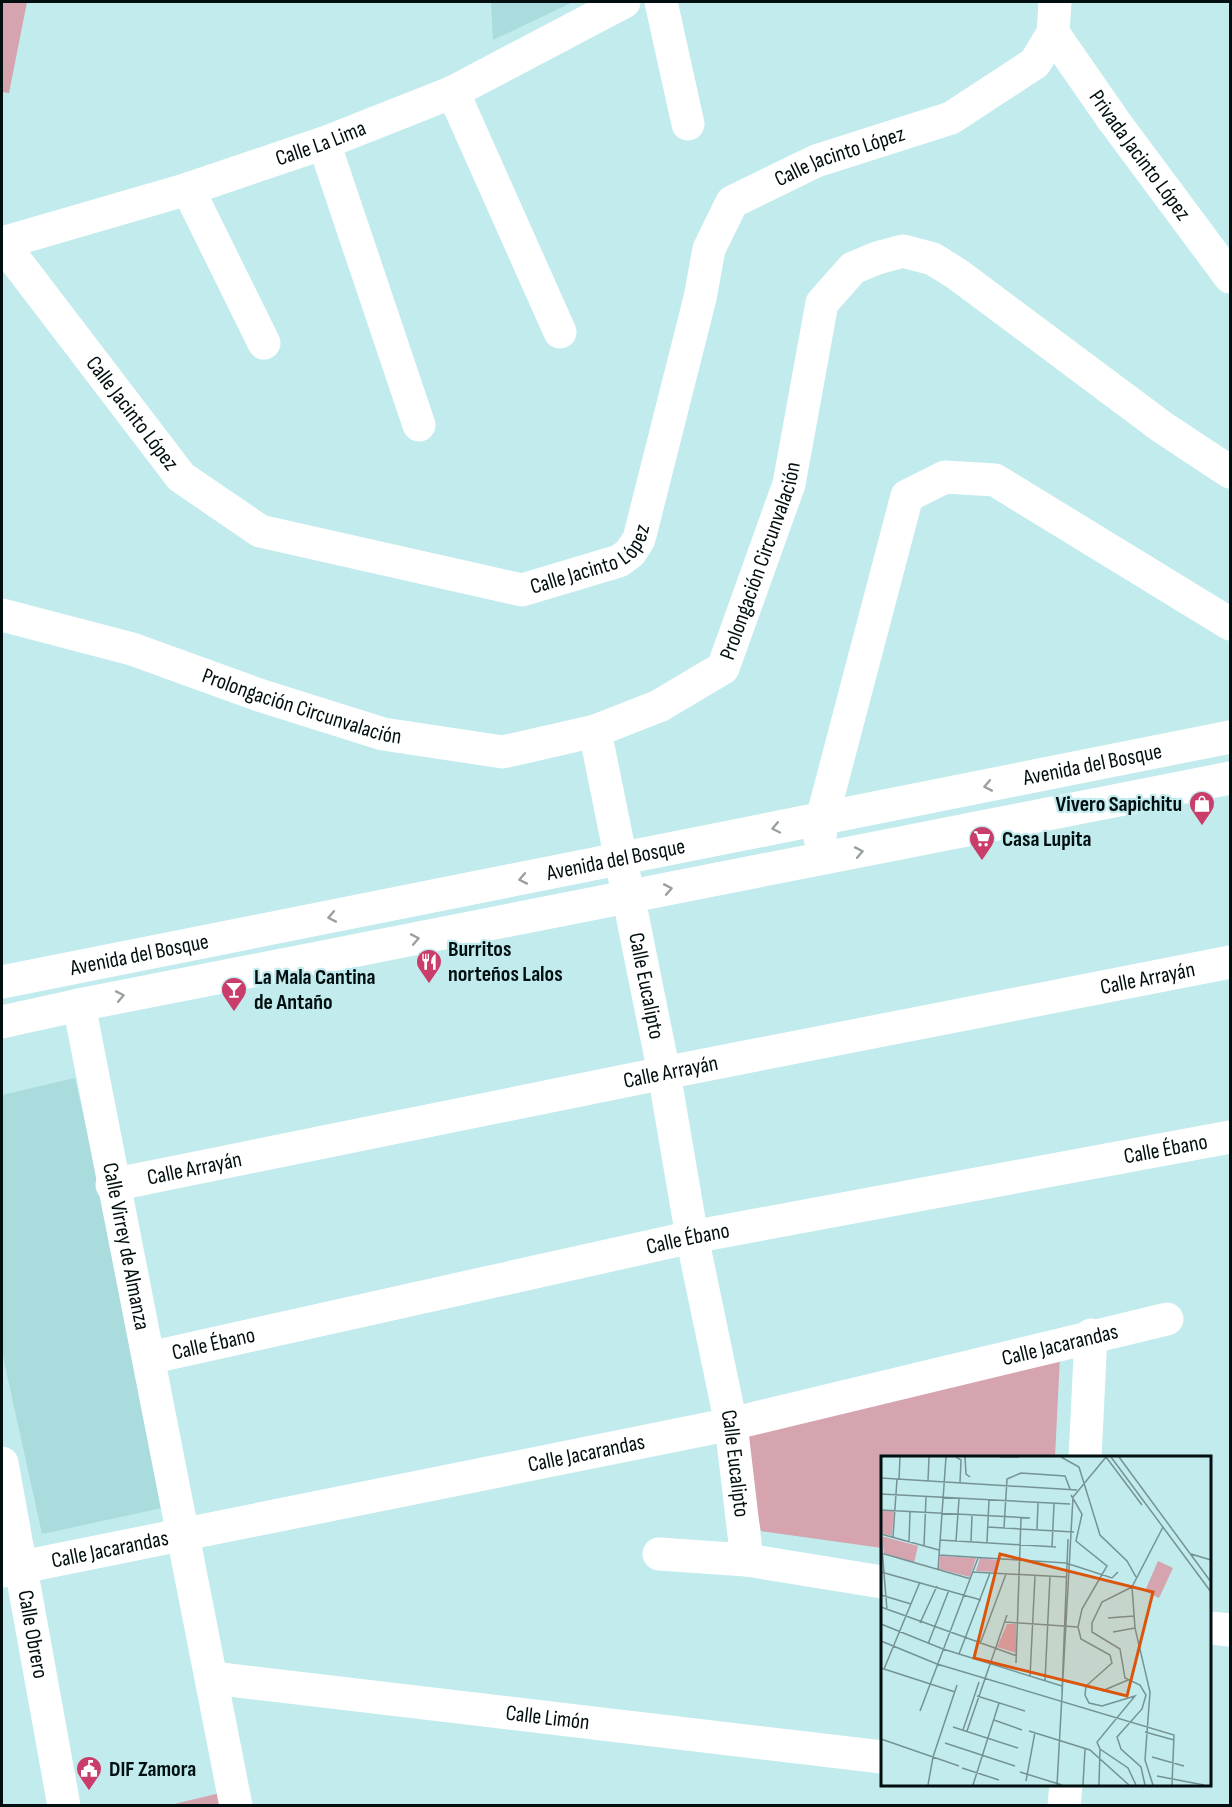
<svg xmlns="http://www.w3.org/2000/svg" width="1232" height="1807" font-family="'Sofia Sans Condensed',sans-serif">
<rect width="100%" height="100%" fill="#c1ebed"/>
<path fill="#aadcde" d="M 491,2 L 573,2 L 493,40 Z
M 75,1078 L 171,1506 L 42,1534 L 2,1352 L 2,1095 Z"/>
<path fill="#d6a4ae" d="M 2,2 L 27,2 L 9,93 L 2,92 Z
M 1060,1356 L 1055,1457 L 882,1458 L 882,1548 L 761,1531 L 739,1425 Z
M 220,1793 L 222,1806 L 166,1806 Z"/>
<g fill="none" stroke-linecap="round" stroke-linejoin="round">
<g stroke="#fff" stroke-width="33">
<path d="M 661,2 L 688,124"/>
<path id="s1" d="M 1053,33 L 1114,121 L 1230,277"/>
<path d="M 453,92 L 560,332"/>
<path d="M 324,143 L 419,425"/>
<path d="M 188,189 L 264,343"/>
<path id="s2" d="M 2,243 L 188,189 L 324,143 L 453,92 L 624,2"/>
<path id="s3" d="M 3,244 L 181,477 L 260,531 L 522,590 L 619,561 L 630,553 L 639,539 L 700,298 L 709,249 L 732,202 L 816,161 L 951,118 L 1035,63 L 1053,33 L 1055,2"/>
<path id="s4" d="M 2,615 L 132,649 L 259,695 L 383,734 L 503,752 L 595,731 L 659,706 L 723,668 L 789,484 L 822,303 L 853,268 L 877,258 L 903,251 L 933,259 L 957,274 L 1162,427 L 1230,472"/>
<path id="s5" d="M 595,731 L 664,1073 L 692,1237 L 731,1424 L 747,1560"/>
<path d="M 820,838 L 822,819 L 907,496 L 945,477 L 995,480 L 1230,624"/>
<path id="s6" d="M 2,982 L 1230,737"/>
<path id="s7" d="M 79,1005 L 236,1806"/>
<path d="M 2,1022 L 79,1005 L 1230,778"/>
<path id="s8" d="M 112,1185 L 664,1073 L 1230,962"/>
<path id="s9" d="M 149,1358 L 692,1237 L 1230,1137"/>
<path d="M 1085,1458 L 1091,1335"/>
<path id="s10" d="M 2,1463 L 64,1806"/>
<path d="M 659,1554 L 747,1560 L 882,1582"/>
<path id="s11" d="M 2,1571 L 731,1424 L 1167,1319"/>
<path d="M 1210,1628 L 1230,1630"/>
<path id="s12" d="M 212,1678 L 882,1757"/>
<path d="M 1064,1806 L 1066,1784"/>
</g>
</g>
<defs><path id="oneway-chevron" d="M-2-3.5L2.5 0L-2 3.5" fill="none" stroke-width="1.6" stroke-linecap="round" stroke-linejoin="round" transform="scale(1.5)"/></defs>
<g stroke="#9a9f9f">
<use href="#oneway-chevron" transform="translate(988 786) rotate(169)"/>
<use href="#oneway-chevron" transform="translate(776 828) rotate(168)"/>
<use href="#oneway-chevron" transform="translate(859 852) rotate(-11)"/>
<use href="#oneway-chevron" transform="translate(523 879) rotate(169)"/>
<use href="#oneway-chevron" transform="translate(668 889) rotate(-11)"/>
<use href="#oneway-chevron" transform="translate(332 917) rotate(169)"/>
<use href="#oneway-chevron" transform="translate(415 939) rotate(-11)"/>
<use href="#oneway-chevron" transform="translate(120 996) rotate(-11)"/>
</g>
<defs>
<symbol id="shop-pin" viewBox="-11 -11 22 30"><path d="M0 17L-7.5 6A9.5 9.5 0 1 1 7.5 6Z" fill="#ca3c6a" stroke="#c1ebed"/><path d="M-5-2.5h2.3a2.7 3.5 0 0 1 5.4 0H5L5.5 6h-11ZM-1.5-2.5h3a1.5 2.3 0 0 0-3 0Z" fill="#fff"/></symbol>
<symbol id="supermarket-pin" viewBox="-11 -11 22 30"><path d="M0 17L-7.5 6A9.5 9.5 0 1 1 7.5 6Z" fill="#ca3c6a" stroke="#c1ebed"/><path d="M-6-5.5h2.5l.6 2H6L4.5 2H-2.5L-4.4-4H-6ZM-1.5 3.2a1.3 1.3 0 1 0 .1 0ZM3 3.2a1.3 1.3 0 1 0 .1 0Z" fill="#fff"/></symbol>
<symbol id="restaurant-pin" viewBox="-11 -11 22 30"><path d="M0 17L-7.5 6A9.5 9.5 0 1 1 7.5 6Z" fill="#ca3c6a" stroke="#c1ebed"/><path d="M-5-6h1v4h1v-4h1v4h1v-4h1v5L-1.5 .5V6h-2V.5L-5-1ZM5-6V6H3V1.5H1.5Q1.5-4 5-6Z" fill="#fff"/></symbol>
<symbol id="bar-pin" viewBox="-11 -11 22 30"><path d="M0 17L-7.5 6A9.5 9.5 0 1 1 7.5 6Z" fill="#ca3c6a" stroke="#c1ebed"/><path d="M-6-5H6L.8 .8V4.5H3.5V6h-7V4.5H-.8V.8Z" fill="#fff"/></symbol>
<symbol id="civic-pin" viewBox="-11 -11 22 30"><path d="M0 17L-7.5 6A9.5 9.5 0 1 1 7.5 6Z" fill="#ca3c6a" stroke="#c1ebed"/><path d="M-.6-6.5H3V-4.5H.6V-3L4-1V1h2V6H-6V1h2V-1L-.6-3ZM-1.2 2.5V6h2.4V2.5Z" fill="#fff"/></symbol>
</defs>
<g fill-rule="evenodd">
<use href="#shop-pin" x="1187" y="789" width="30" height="40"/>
<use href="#supermarket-pin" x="967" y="824" width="30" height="40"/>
<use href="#restaurant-pin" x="414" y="947" width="30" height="40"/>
<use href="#bar-pin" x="219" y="975" width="30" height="40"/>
<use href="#civic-pin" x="74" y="1754" width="30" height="40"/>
</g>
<g text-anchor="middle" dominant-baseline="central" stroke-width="4.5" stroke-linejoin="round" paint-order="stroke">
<g font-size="22" fill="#020f10" stroke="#c1ebed">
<text stroke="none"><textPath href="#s2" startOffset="334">Calle La Lima</textPath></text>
<text stroke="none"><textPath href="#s1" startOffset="150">Privada Jacinto López</textPath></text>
<text stroke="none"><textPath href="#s3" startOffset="1257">Calle Jacinto López</textPath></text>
<text stroke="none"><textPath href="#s3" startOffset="213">Calle Jacinto López</textPath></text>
<text stroke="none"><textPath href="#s3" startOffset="735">Calle Jacinto López</textPath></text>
<text stroke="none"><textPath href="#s4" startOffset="872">Prolongación Circunvalación</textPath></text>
<text stroke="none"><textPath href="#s4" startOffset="314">Prolongación Circunvalación</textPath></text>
<text stroke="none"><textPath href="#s6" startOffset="1112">Avenida del Bosque</textPath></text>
<text stroke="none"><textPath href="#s6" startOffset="626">Avenida del Bosque</textPath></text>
<text stroke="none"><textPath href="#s6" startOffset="140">Avenida del Bosque</textPath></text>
<text stroke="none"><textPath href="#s8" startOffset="1056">Calle Arrayán</textPath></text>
<text stroke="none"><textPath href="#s5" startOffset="260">Calle Eucalipto</textPath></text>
<text stroke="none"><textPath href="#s8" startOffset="570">Calle Arrayán</textPath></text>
<text stroke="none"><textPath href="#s9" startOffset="1038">Calle Ébano</textPath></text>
<text stroke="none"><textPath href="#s8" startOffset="84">Calle Arrayán</textPath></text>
<text stroke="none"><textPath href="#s9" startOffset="552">Calle Ébano</textPath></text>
<text stroke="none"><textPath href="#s7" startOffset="246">Calle Virrey de Almanza</textPath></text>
<text stroke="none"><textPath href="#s9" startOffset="66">Calle Ébano</textPath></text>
<text stroke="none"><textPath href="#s11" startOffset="1082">Calle Jacarandas</textPath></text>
<text stroke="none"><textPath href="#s11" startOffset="596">Calle Jacarandas</textPath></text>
<text stroke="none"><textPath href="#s5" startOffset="746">Calle Eucalipto</textPath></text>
<text stroke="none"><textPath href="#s11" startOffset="110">Calle Jacarandas</textPath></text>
<text stroke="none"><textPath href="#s10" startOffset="174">Calle Obrero</textPath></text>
<text stroke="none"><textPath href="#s12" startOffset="338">Calle Limón</textPath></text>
</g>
<g font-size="22" font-weight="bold" fill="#020f10" stroke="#c1ebed" text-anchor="start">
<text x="1182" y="804" text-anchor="end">Vivero Sapichitu</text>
<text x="1002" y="839">Casa Lupita</text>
<text x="448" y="949">Burritos<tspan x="448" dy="25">norteños Lalos</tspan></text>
<text x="254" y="977">La Mala Cantina<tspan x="254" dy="25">de Antaño</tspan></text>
<text x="109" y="1769">DIF Zamora</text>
</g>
</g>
<g transform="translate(881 1456)">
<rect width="330" height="330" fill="#c1ebed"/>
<path d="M 0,55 L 13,55 L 11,80 L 0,77 ZM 0,80 L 37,90 L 33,107 L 3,97 ZM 59,100 L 95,102 L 89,121 L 58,113 ZM 99,102 L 116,104 L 115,116 L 95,115 ZM 277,105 L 292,112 L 278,142 L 264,135 ZM 126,168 L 135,168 L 135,197 L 116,191 Z" fill="#d6a4ae"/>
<path fill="none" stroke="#759395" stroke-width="1.5" d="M 75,1 L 80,4 L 79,27M 84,1 L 85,18 L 89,21M 119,1 L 138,1M 180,1 L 198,11 L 219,79 L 246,105 L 255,121M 225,1 L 261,49M 230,1 L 330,136M 238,1 L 330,126M 0,22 L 196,34M 18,23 L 19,1M 47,25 L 48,1M 0,38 L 189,48M 190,39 L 201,58 L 195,85 L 226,110 L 201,153 L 197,171 L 200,183 L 229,199 L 231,207 L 205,230 L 204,239 L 208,247 L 221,250 L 254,240 L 216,286 L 219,293 L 247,312 L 255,329M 0,54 L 149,62M 106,71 L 193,76M 123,72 L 126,23 L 140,17 L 184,20 L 189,33M 156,73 L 157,47M 0,78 L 58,94M 0,80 L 6,154M 12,81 L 16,23M 59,84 L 175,91M 75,85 L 78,43M 90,85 L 91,60M 28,86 L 29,56M 106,86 L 108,44M 43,90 L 45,41M 171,91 L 173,48M 0,97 L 90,123M 310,98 L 330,104M 58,99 L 185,107 L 231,122 L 237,116M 57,114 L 65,1M 0,116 L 100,144M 92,116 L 185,121M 251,131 L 221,146 L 211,167 L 211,176 L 239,193 L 244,222 L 259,229 L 265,239 L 261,253 L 236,281 L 240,293 L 260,311 L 264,329M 0,139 L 30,148M 0,151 L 136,200M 227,162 L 253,160M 124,166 L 197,171M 39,167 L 56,130M 0,168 L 62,193 L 181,230M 232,176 L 254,172M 0,185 L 56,208 L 293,279 L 291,329M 47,188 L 68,134M 99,188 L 125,118M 78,198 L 109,117M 135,207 L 140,62M 0,212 L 74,236M 3,213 L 39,126M 149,220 L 154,120M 164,225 L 169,120M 221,235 L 247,224M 181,236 L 187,83M 96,240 L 144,255M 39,255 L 97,102M 113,264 L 141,274M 72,271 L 137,292M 82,274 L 98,226M 86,275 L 126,159M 148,275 L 209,294 L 248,329M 264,276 L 293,284M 0,283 L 78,310M 64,287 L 134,310M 271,301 L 303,310M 81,312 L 118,324M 139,316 L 181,329M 276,320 L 323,329M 145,325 L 154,276M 47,329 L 52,301 L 76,229M 92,329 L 118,247M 176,329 L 192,41 L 225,1M 202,329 L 204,293M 218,329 L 219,293M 272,329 L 264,304 L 269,236 L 254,172 L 251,131 L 282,71"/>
<path fill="#dc550c" fill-opacity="0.15" stroke="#dc550c" stroke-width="3" d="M 119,98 L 272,136 L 246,240 L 93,202 Z"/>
<rect width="330" height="330" fill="none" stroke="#020f10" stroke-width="3"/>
</g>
<rect width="1232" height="1807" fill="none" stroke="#020f10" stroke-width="6"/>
</svg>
